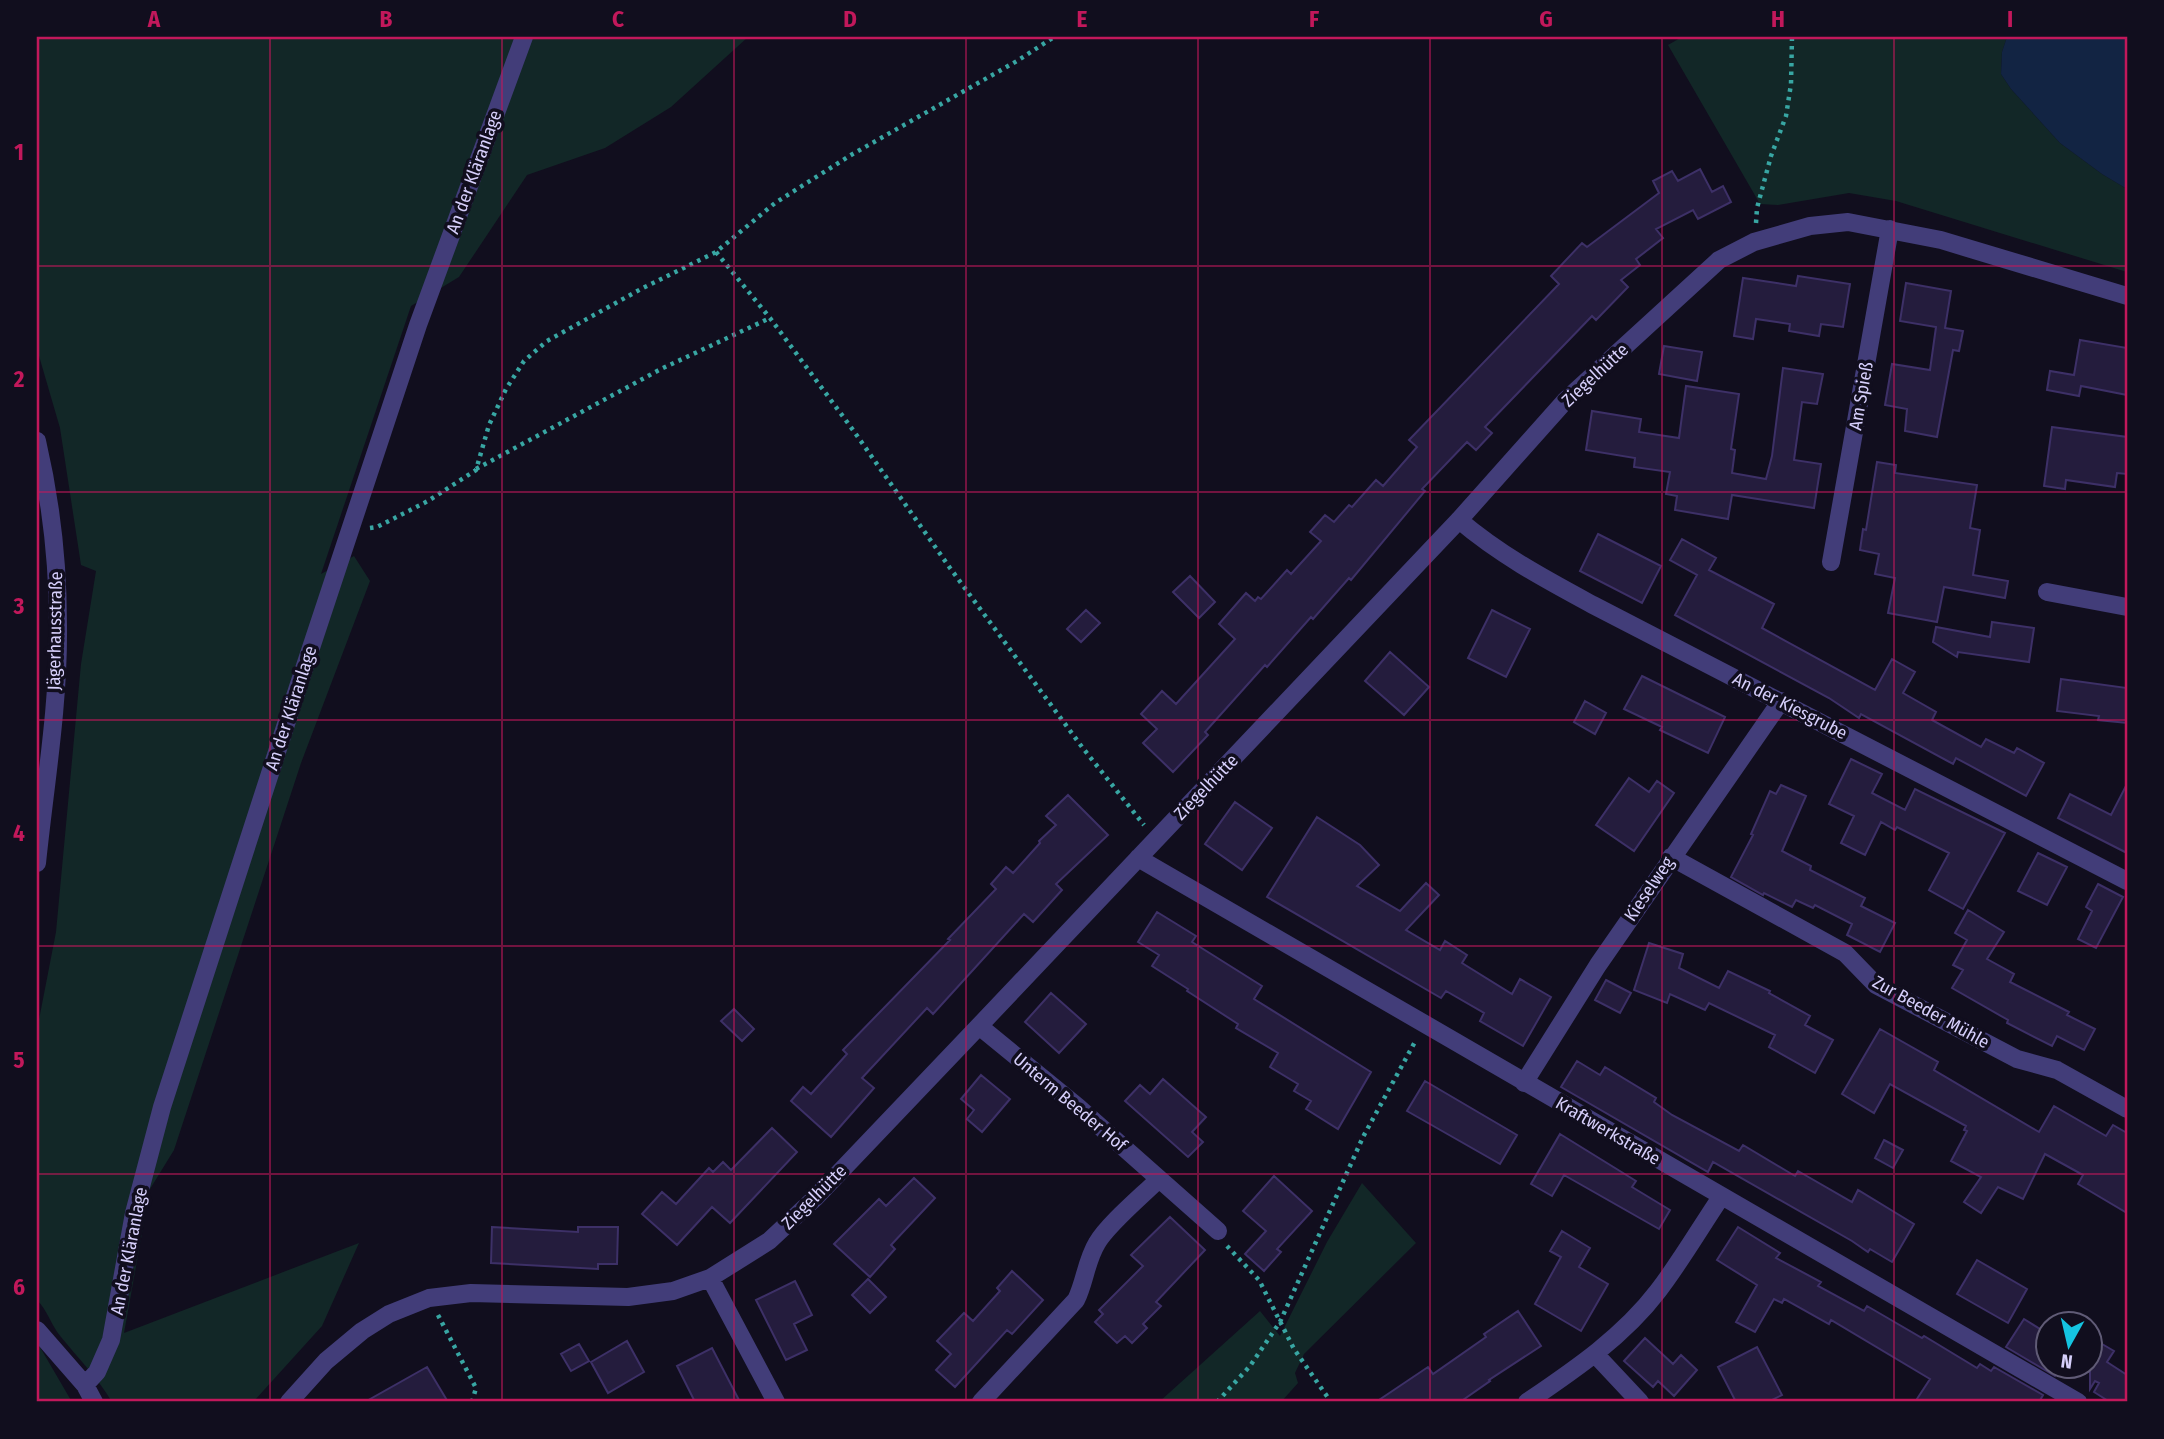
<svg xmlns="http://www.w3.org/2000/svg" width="2164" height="1439" font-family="'Fira Sans Condensed',sans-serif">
<rect width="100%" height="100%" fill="#110e1e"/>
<path fill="#122727" d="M 37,37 L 748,37 L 671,107 L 605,148 L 527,175 L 459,277 L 411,306 L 321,574 L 354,556 L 370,581 L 301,763 L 174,1150 L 150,1189 L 124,1333 L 359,1243 L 322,1326 L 253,1402 L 112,1402 C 98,1378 78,1358 61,1337 C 51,1325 48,1311 37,1300 L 37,1030 L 56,932 L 81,664 L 96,571 L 81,565 L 60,428 L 37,349 Z
M 1682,37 L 2007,37 L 2002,52 L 2001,74 L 2011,89 L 2060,143 L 2102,174 L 2127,189 L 2127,272 L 1896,201 L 1849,193 L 1778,205 L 1760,204 L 1668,45 Z
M 1362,1183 L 1416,1243 L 1304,1354 L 1295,1373 L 1298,1383 L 1281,1402 L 1159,1402 L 1260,1311 L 1280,1336 L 1327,1242 Z
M 37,1342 L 72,1402 L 37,1402 Z"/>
<path fill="#122443" d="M 2007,37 L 2127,37 L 2127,189 L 2102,174 L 2060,143 L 2011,89 L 2001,74 L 2002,52 Z"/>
<path fill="#241c3d" stroke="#3d3067" stroke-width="2" d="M 1700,169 L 1712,192 L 1723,186 L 1731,202 L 1698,219 L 1693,210 L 1656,229 L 1663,238 L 1636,259 L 1640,265 L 1621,280 L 1628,287 L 1596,320 L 1592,316 L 1485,427 L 1492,433 L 1476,450 L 1467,442 L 1422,489 L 1425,491 L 1351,580 L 1349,578 L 1313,619 L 1311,617 L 1267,667 L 1265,665 L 1205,732 L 1208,735 L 1173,772 L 1143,743 L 1157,729 L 1141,714 L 1162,691 L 1176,704 L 1235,639 L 1219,624 L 1246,593 L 1255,601 L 1258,597 L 1261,599 L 1287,570 L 1291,574 L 1321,541 L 1310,532 L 1325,515 L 1334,522 L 1349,505 L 1352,507 L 1376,480 L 1383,486 L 1417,447 L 1409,440 L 1559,284 L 1551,276 L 1582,243 L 1587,247 L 1659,193 L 1653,181 L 1672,171 L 1678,181 Z
M 1798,276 L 1850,284 L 1843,327 L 1821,324 L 1819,336 L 1789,331 L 1790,324 L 1756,319 L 1753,339 L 1734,336 L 1743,278 L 1796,286 Z
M 1906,283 L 1951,291 L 1945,328 L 1963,331 L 1959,351 L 1953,350 L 1937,437 L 1905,431 L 1907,409 L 1885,405 L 1892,364 L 1930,370 L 1936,327 L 1900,321 Z
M 2080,340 L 2127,348 L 2127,395 L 2081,386 L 2079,396 L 2047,390 L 2050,371 L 2074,375 Z
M 1664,346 L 1702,352 L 1697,381 L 1659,374 Z
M 1783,368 L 1823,374 L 1817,404 L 1802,402 L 1794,460 L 1821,464 L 1814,508 L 1732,495 L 1728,519 L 1675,510 L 1677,496 L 1666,494 L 1670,472 L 1634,467 L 1635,458 L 1586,450 L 1592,411 L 1641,419 L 1639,432 L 1679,438 L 1686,386 L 1739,394 L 1731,449 L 1735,450 L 1732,473 L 1766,479 L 1772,456 Z
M 2052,427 L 2127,437 L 2127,474 L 2117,473 L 2115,487 L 2066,480 L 2065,489 L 2044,486 Z
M 1877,462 L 1896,465 L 1895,473 L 1977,485 L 1970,528 L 1980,530 L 1973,575 L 2008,581 L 2005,598 L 1944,587 L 1937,622 L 1888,613 L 1895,578 L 1875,574 L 1879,554 L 1860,550 L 1863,529 L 1866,530 Z
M 1598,534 L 1661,566 L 1642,603 L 1580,571 Z
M 1682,539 L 1716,558 L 1709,570 L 1774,604 L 1762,628 L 1875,690 L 1892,659 L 1915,672 L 1903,693 L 1936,712 L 1932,720 L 1981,747 L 1986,739 L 2014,753 L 2017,748 L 2044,763 L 2026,796 L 1956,758 L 1953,764 L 1861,714 L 1859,718 L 1829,698 L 1675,615 L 1697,575 L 1670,560 Z
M 1190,576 L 1215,602 L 1199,618 L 1173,592 Z
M 1086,610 L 1100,623 L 1081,642 L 1067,629 Z
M 1492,610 L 1530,629 L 1506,677 L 1468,658 Z
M 1992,622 L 2034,628 L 2029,662 L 1958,652 L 1957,657 L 1933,642 L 1936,627 L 1990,637 Z
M 1390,652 L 1429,687 L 1404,715 L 1365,681 Z
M 1642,676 L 1725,717 L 1708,753 L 1660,730 L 1662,727 L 1624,709 Z
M 2061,679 L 2127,688 L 2127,723 L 2098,720 L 2099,716 L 2057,711 Z
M 1585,701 L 1606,713 L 1595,734 L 1574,722 Z
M 1851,759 L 1882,774 L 1872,793 L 1905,810 L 1915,789 L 2005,833 L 1963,909 L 1929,890 L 1949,853 L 1897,827 L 1895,830 L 1881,822 L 1865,855 L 1841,843 L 1854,816 L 1829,804 Z
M 1629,778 L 1649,792 L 1657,781 L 1674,793 L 1634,851 L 1596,825 Z
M 2127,784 L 2127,853 L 2058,818 L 2070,794 L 2111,815 Z
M 1781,785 L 1806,796 L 1782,851 L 1811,866 L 1810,870 L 1865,898 L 1861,906 L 1895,923 L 1880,952 L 1847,935 L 1852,924 L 1815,905 L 1813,908 L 1796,900 L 1792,907 L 1764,893 L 1763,895 L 1731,877 L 1753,835 L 1751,834 L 1770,791 L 1776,794 Z
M 1068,795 L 1108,835 L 1056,884 L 1062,890 L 1033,922 L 1024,914 L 933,1014 L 927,1008 L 862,1078 L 874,1088 L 831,1137 L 791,1101 L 803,1087 L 811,1094 L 847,1054 L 843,1050 L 950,940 L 948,939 L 996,889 L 991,884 L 1006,867 L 1013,873 L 1040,843 L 1039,841 L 1056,825 L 1046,816 Z
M 1235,802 L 1272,828 L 1242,870 L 1205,844 Z
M 1317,817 L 1360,845 L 1379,865 L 1357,886 L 1400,911 L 1426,883 L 1439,895 L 1406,930 L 1440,950 L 1445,941 L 1467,955 L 1462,963 L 1512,994 L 1520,979 L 1551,997 L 1523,1046 L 1480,1021 L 1484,1013 L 1446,991 L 1441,998 L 1267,897 Z
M 2038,853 L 2067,867 L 2047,905 L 2018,891 Z
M 2098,884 L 2123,897 L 2096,948 L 2078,939 L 2092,911 L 2086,907 Z
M 1968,910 L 2004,932 L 1987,959 L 2014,974 L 2010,982 L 2069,1012 L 2067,1015 L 2095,1029 L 2084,1050 L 2057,1036 L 2052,1046 L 2007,1023 L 2008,1020 L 1952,988 L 1963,970 L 1953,965 L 1967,940 L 1955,933 Z
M 1157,912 L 1196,936 L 1192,942 L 1262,986 L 1254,999 L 1371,1072 L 1338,1129 L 1306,1109 L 1311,1101 L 1294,1091 L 1298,1084 L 1270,1067 L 1278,1053 L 1236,1028 L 1238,1024 L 1187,991 L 1188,989 L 1152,966 L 1159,955 L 1138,942 Z
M 1649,943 L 1683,954 L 1679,968 L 1719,988 L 1728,971 L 1770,991 L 1769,993 L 1810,1016 L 1805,1025 L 1833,1040 L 1815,1073 L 1769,1047 L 1775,1035 L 1709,1003 L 1705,1010 L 1670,994 L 1667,1003 L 1634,990 Z
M 1606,980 L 1631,993 L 1620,1013 L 1595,1000 Z
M 1051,993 L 1086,1024 L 1059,1053 L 1025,1022 Z
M 734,1009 L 754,1029 L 742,1041 L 721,1021 Z
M 1880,1029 L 1938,1062 L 1934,1070 L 2039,1132 L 2054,1106 L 2106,1136 L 2113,1125 L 2127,1133 L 2127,1213 L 2078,1184 L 2083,1175 L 2045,1154 L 2023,1199 L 1998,1187 L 1981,1213 L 1964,1202 L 1981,1177 L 1951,1161 L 1967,1131 L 1964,1130 L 1966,1126 L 1890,1084 L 1874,1113 L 1842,1094 Z
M 1577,1061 L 1600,1075 L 1605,1067 L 1656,1098 L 1654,1102 L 1672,1115 L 1739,1151 L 1743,1145 L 1795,1176 L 1798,1171 L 1852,1202 L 1858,1190 L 1914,1224 L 1892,1262 L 1870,1249 L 1868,1252 L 1852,1241 L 1713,1162 L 1708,1172 L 1561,1087 Z
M 981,1075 L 1010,1099 L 982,1132 L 967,1119 L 974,1110 L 961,1099 Z
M 1163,1079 L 1206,1117 L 1192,1132 L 1203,1142 L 1188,1157 L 1125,1101 L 1140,1085 L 1150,1094 Z
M 1425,1081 L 1517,1135 L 1500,1164 L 1407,1111 Z
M 772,1128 L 797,1152 L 730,1223 L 712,1207 L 677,1245 L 642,1214 L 662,1192 L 676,1204 L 709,1168 L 713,1172 L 723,1162 L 731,1170 Z
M 1560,1134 L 1636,1181 L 1632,1187 L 1670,1210 L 1659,1229 L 1564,1175 L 1552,1196 L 1531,1184 Z
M 1884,1140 L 1903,1150 L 1893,1168 L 1875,1158 Z
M 1274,1176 L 1312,1211 L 1277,1249 L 1281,1252 L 1264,1271 L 1245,1254 L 1266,1231 L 1243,1211 Z
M 914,1178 L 935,1198 L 891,1245 L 895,1249 L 870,1277 L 834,1244 L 879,1199 L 886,1206 Z
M 1170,1217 L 1205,1250 L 1156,1302 L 1161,1306 L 1143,1324 L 1147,1328 L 1132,1343 L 1125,1336 L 1117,1343 L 1095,1322 L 1103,1314 L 1099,1310 L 1143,1266 L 1131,1255 Z
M 492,1227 L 578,1232 L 578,1227 L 618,1227 L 617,1264 L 598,1264 L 598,1269 L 491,1263 Z
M 1738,1227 L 1780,1253 L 1776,1258 L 1821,1282 L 1818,1286 L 1864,1311 L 1867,1306 L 1922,1338 L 1924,1336 L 1977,1368 L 1980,1364 L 1991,1371 L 1994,1367 L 2043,1395 L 2039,1402 L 1915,1402 L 1930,1379 L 1831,1320 L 1829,1324 L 1784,1299 L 1782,1303 L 1774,1299 L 1755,1332 L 1736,1322 L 1757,1285 L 1717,1260 Z
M 1562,1231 L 1590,1248 L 1579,1267 L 1608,1284 L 1581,1331 L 1535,1304 L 1561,1257 L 1550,1251 Z
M 1977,1260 L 2027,1289 L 2008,1323 L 1957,1294 Z
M 1012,1271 L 1043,1300 L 1012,1334 L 1007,1330 L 955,1387 L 936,1370 L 951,1354 L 937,1341 L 964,1313 L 973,1321 L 1000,1291 L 997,1288 Z
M 868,1279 L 886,1297 L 870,1313 L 852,1295 Z
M 795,1281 L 812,1315 L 794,1324 L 807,1350 L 786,1360 L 756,1300 Z
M 1518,1311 L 1541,1346 L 1489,1380 L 1490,1381 L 1460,1402 L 1376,1402 L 1428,1367 L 1433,1374 L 1486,1337 L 1484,1334 Z
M 2024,1319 L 2048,1334 L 2048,1366 L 2062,1366 L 2055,1376 L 2006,1347 Z
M 2090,1337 L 2114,1351 L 2107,1362 L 2127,1375 L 2127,1402 L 2110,1402 L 2094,1392 L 2099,1383 L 2095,1381 L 2090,1389 Z
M 1645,1338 L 1673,1364 L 1681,1355 L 1697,1370 L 1674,1396 L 1658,1381 L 1653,1387 L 1624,1361 Z
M 627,1341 L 644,1372 L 608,1393 L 591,1362 Z
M 579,1344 L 589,1361 L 571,1371 L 561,1354 Z
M 1757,1347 L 1782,1395 L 1768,1402 L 1736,1402 L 1718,1367 Z
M 712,1348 L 740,1402 L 695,1402 L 677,1366 Z
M 427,1367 L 448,1402 L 365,1402 Z"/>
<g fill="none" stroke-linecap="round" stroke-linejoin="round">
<path stroke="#38a6a3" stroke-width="4.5" stroke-dasharray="3.5 5" stroke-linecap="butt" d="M 1756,223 L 1757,208 L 1771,156 L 1786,116 L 1791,84 L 1792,37
M 716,252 L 770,318 L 853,430 L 950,568 L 1082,747 L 1144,825
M 476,469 L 661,369 L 770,318
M 370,528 L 377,527 L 428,501 L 476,470 L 489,425 L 506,389 L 524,361 L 547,341 L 641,289 L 716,252 L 775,203 L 851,155 L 1017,61 L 1054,37
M 1227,1246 L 1259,1280 L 1294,1349 L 1331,1402
M 438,1315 L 476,1388 L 472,1402
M 1217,1402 L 1250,1366 L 1280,1322 L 1363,1137 L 1416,1040"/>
<path stroke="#423d79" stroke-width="18" d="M 37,441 C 51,501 58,564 58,625 C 59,705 45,785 37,863
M 1459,520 C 1500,555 1545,579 1593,605 L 2127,881
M 1831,562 L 1890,229
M 2047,592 L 2127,607
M 1671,857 L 1845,953 L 1876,985 L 2017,1059 L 2057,1070 L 2127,1109
M 1138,858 L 2078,1402
M 979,1026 L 1078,1107 L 1218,1231
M 1524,1083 L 1598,965 L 1781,701
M 710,1278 L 776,1402
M 37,1330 L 85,1385 L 94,1402
M 1595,1354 L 1640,1402
M 85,1385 L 97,1372 L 111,1340 L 134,1213 L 162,1107 L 298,687 L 418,325 L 524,37
M 289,1402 L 326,1361 L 362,1331 L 389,1314 L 429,1298 L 471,1293 L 628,1297 L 673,1291 L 710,1278 L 769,1241 L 815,1198 L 979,1026 L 1459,520 L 1565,401 L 1719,260 L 1754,242 L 1810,226 L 1848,222 L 1941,240 L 2127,296
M 981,1402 L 1076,1300 C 1085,1282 1086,1261 1097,1243 C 1108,1224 1143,1195 1159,1179
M 1527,1402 C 1574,1370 1623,1337 1658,1291 C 1681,1261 1700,1228 1721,1197"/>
</g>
<path fill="none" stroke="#c2185b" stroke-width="2" stroke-opacity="0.55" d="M 270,37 L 270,1402M 502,37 L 502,1402M 734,37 L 734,1402M 966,37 L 966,1402M 1198,37 L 1198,1402M 1430,37 L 1430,1402M 1662,37 L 1662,1402M 1894,37 L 1894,1402M 37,266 L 2127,266M 37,492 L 2127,492M 37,720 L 2127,720M 37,946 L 2127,946M 37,1174 L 2127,1174"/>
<g text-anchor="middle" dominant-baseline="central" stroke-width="7" stroke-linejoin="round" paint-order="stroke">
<g font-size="18" fill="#d6cffb" stroke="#110e1e">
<text transform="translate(474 172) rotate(-70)">An der Kläranlage</text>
<text transform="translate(1595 375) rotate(-43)">Ziegelhütte</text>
<text transform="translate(1861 396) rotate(-80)">Am Spieß</text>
<text transform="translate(55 631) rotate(-89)">Jägerhausstraße</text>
<text transform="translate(1790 706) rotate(27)">An der Kiesgrube</text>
<text transform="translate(291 708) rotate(-72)">An der Kläranlage</text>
<text transform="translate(1206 787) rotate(-46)">Ziegelhütte</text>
<text transform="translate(1649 889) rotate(-56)">Kieselweg</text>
<text transform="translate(1931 1012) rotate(29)">Zur Beeder Mühle</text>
<text transform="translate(1070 1102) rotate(40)">Unterm Beeder Hof</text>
<text transform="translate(1608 1131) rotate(30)">Kraftwerkstraße</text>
<text transform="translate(814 1197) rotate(-45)">Ziegelhütte</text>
<text transform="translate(129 1251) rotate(-79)">An der Kläranlage</text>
</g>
</g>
<rect width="2164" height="1439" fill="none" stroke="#110e1e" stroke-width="77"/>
<g transform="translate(2069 1345) rotate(188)"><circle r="33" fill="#110e1e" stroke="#605b76" stroke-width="2"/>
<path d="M0-5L12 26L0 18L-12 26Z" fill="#15c4e1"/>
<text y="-10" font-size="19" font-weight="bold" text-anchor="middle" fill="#d6cffb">N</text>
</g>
<rect x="38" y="38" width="2088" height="1362" fill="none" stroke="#c2185b" stroke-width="2.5"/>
<g font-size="23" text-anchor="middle" font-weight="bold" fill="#c2185b">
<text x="154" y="27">A</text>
<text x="386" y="27">B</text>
<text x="618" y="27">C</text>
<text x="850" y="27">D</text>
<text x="1082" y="27">E</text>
<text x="1314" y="27">F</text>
<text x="1546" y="27">G</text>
<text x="1778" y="27">H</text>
<text x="2010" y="27">I</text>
<text x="19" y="160">1</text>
<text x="19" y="387">2</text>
<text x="19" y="614">3</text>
<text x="19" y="841">4</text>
<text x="19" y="1068">5</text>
<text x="19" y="1295">6</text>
</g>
</svg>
